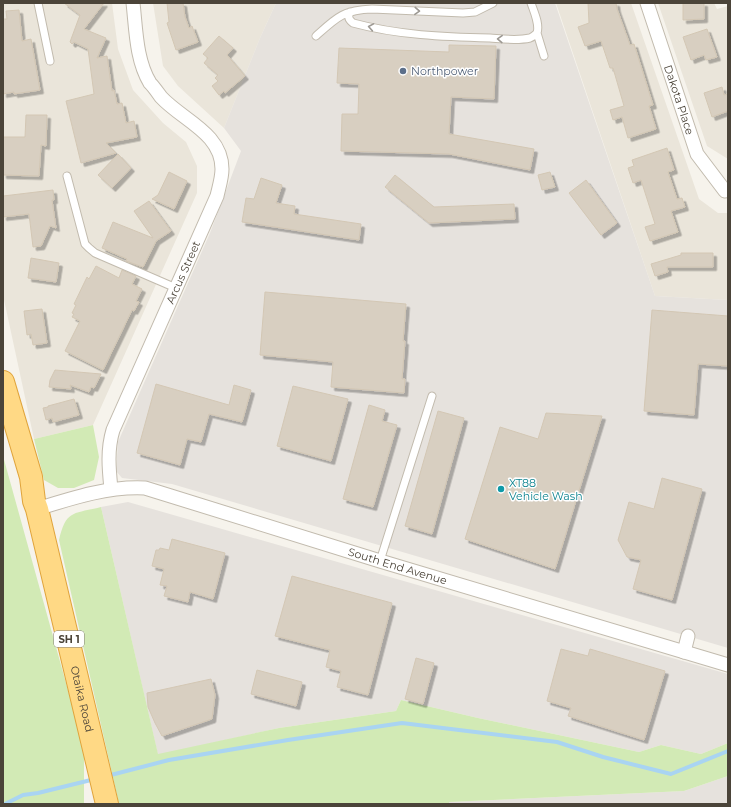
<svg xmlns="http://www.w3.org/2000/svg" width="731" height="807" font-family="Montserrat,sans-serif">
<defs>
<filter id="shadow"><feDropShadow dx="3.5" dy="3.5" stdDeviation="0" flood-color="#0004"/></filter>
</defs>
<rect width="100%" height="100%" fill="#f6f3ec"/>
<path fill="#eae5da" d="M 3,3 L 112,3 L 118,49 L 133,90 L 163,123 L 186,142 L 197,166 L 197,193 L 93,425 L 34,439 L 3,295 Z
M 153,3 L 276,3 L 260,38 L 224,128 L 178,86 L 163,66 Z
M 556,3 L 631,3 L 699,199 L 718,213 L 728,213 L 728,300 L 655,296 Z
M 658,3 L 714,3 L 717,9 L 728,6 L 728,159 L 707,146 Z"/>
<path fill="#e6e2dd" d="M 276,3 L 555,3 L 655,296 L 728,300 L 728,648 L 172,484 L 122,478 L 116,471 L 118,442 L 210,233 L 241,151 L 224,128 L 260,38 Z
M 128,502 L 728,674 L 728,743 L 701,754 L 661,745 L 639,752 L 478,718 L 401,700 L 396,711 L 279,728 L 158,755 L 101,507 Z
M 728,776 L 728,804 L 449,804 L 449,802 L 684,791 Z"/>
<path fill="#d2eab5" d="M 93,425 L 99,457 L 94,480 L 74,488 L 58,488 L 44,480 L 34,439 Z
M 3,456 L 84,748 L 84,804 L 3,804 Z
M 101,507 L 158,754 L 279,728 L 396,711 L 401,700 L 478,718 L 639,752 L 661,745 L 701,754 L 728,743 L 728,776 L 684,791 L 449,802 L 449,804 L 119,804 L 59,540 C 66,510 73,514 101,507 Z"/>
<g fill="none" stroke-linecap="round" stroke-linejoin="round">
<path stroke="#a9d4f2" stroke-width="4" d="M 107,776 L 169,760 L 288,740 L 402,723 L 557,742 L 603,757 L 671,774 L 728,751
M 5,804 L 23,795 L 38,793 L 95,779"/>
</g>
<path fill="#d8cfc1" stroke="#d3c7b4" filter="url(#shadow)" d="M 64,3 L 104,3 L 84,29 L 106,38 L 97,58 L 107,56 L 112,91 L 114,90 L 117,104 L 122,103 L 126,123 L 134,121 L 137,137 L 106,143 L 116,153 L 81,163 L 66,101 L 94,94 L 88,49 L 74,42 L 72,44 L 70,42 L 80,15 Z
M 167,3 L 183,3 L 185,17 L 189,28 L 192,26 L 198,42 L 176,50 L 167,23 L 169,22 Z
M 588,3 L 616,3 L 617,9 L 630,45 L 634,44 L 644,76 L 653,105 L 649,106 L 656,129 L 628,138 L 622,117 L 613,120 L 610,110 L 624,106 L 613,68 L 610,68 L 601,41 L 585,46 L 578,27 L 589,23 Z
M 683,3 L 704,3 L 704,19 L 683,20 Z
M 19,10 L 22,41 L 31,39 L 40,90 L 14,94 L 14,92 L 3,94 L 3,19 L 7,19 L 6,11 Z
M 707,29 L 717,57 L 706,60 L 704,55 L 691,60 L 683,37 Z
M 219,36 L 233,48 L 227,55 L 245,76 L 225,93 L 224,91 L 219,95 L 212,86 L 218,81 L 215,78 L 218,75 L 204,63 L 208,58 L 203,54 Z
M 449,45 L 496,46 L 494,99 L 451,97 L 449,134 L 534,149 L 530,170 L 449,154 L 341,151 L 342,114 L 358,114 L 359,84 L 337,83 L 339,48 L 449,52 Z
M 722,87 L 724,95 L 728,94 L 728,111 L 712,117 L 704,93 Z
M 26,115 L 47,115 L 46,146 L 41,145 L 39,176 L 3,175 L 3,137 L 25,137 Z
M 667,148 L 674,170 L 668,172 L 677,199 L 682,198 L 685,207 L 671,211 L 678,232 L 650,241 L 645,227 L 655,224 L 641,180 L 633,183 L 628,168 L 634,166 L 632,160 Z
M 118,154 L 131,168 L 112,188 L 98,175 Z
M 169,172 L 187,181 L 174,209 L 152,199 L 158,195 Z
M 550,172 L 555,187 L 542,190 L 538,175 Z
M 395,175 L 434,207 L 514,204 L 515,219 L 429,223 L 385,187 Z
M 261,178 L 282,185 L 276,203 L 295,206 L 294,214 L 361,224 L 359,240 L 242,222 L 246,198 L 254,199 Z
M 586,180 L 617,223 L 601,235 L 569,193 Z
M 53,190 L 54,200 L 52,200 L 56,228 L 50,226 L 41,246 L 33,247 L 29,214 L 3,217 L 3,196 Z
M 149,201 L 171,231 L 156,241 L 143,267 L 126,261 L 127,259 L 102,248 L 113,222 L 153,238 L 134,211 Z
M 681,253 L 713,253 L 713,267 L 667,267 L 668,272 L 655,276 L 651,264 L 681,255 Z
M 31,258 L 59,263 L 56,282 L 28,278 Z
M 96,266 L 119,278 L 122,270 L 136,276 L 132,284 L 142,289 L 136,301 L 139,302 L 134,311 L 132,310 L 103,370 L 65,351 L 80,321 L 72,317 L 74,314 L 72,313 L 76,305 L 74,304 L 87,277 L 89,279 Z
M 265,292 L 406,304 L 403,341 L 405,341 L 402,379 L 405,379 L 404,393 L 331,387 L 333,362 L 260,355 Z
M 42,309 L 47,343 L 33,345 L 31,334 L 27,335 L 24,311 Z
M 652,310 L 728,316 L 728,366 L 698,364 L 694,415 L 644,411 Z
M 55,370 L 101,374 L 94,388 L 91,387 L 89,392 L 70,385 L 71,389 L 49,387 L 50,380 Z
M 156,384 L 229,405 L 234,385 L 251,390 L 242,422 L 209,414 L 201,442 L 187,439 L 180,465 L 137,453 Z
M 293,386 L 348,399 L 331,461 L 277,446 Z
M 74,399 L 79,415 L 53,422 L 52,418 L 46,420 L 43,408 L 48,407 L 48,406 Z
M 369,405 L 385,410 L 382,421 L 397,425 L 373,507 L 343,499 Z
M 438,411 L 464,418 L 432,534 L 405,526 Z
M 546,413 L 602,416 L 555,569 L 465,539 L 500,427 L 538,439 Z
M 662,478 L 702,489 L 672,600 L 633,589 L 641,560 L 627,557 L 618,540 L 629,502 L 654,509 Z
M 172,539 L 225,553 L 213,599 L 190,592 L 188,602 L 164,596 L 167,586 L 160,585 L 164,569 L 152,566 L 156,550 L 159,550 L 160,548 L 169,550 Z
M 292,576 L 392,603 L 368,695 L 337,687 L 341,671 L 326,667 L 330,650 L 275,636 Z
M 561,649 L 588,656 L 590,649 L 665,671 L 644,740 L 568,716 L 571,708 L 547,701 Z
M 416,658 L 434,663 L 423,704 L 405,699 Z
M 257,670 L 302,682 L 296,706 L 251,694 Z
M 211,679 L 215,695 L 212,719 L 162,736 L 155,723 L 148,707 L 147,693 Z"/>
<g fill="none" stroke-linecap="round" stroke-linejoin="round">
<defs>
<path id="service" d="M 38,3 L 50,61
M 531,3 C 534,12 540,24 537,33 L 544,56
M 350,12 C 348,17 348,19 353,23 C 397,35 444,37 490,38 C 503,39 517,41 530,38 C 533,37 535,35 537,33
M 316,36 C 336,18 343,10 372,9 L 463,13 L 475,12 L 493,3
M 67,176 L 85,244 L 89,248 L 95,253 L 176,288
M 380,561 L 432,396"/>
<g id="minor">
<path id="s1" d="M 647,3 L 697,154 L 725,191"/>
<path id="s2" d="M 111,489 C 109,469 107,450 113,430 L 217,196 C 219,187 222,178 222,169 C 222,133 182,120 161,97 C 158,93 154,87 150,83 C 136,60 136,29 133,3"/>
<path id="s3" d="M 37,509 C 72,498 109,486 145,488 L 380,561 L 728,665"/>
<path d="M 684,652 L 688,636"/>
</g>
<g id="trunk">
<path id="s4" d="M 3,382 L 31,477 L 34,501 L 37,509 L 107,804"/>
</g>
</defs>
<use href="#service" stroke="#c2bbae" stroke-width="9"/>
<use href="#minor" stroke="#c2bbae" stroke-width="15"/>
<use href="#trunk" stroke="#e0a43c" stroke-width="24"/>
<use href="#service" stroke="#fff" stroke-width="7"/>
<use href="#minor" stroke="#fff" stroke-width="13"/>
<use href="#trunk" stroke="#ffd985" stroke-width="22"/>
</g>
<defs><path id="oneway-chevron" d="M-2-3.5L2.5 0L-2 3.5" fill="none" stroke-width="1.6" stroke-linecap="round" stroke-linejoin="round"/></defs>
<g stroke="#9c9892">
<use href="#oneway-chevron" transform="translate(417 11) rotate(3)"/>
<use href="#oneway-chevron" transform="translate(371 27) rotate(-170)"/>
<use href="#oneway-chevron" transform="translate(500 39) rotate(-178)"/>
</g>
<circle fill="#5c6f8a" stroke="#fff" stroke-width="1.5" cx="403" cy="71" r="4"/>
<circle fill="#0f9aa8" stroke="#fff" stroke-width="1.5" cx="501" cy="489" r="4"/>
<g text-anchor="middle" dominant-baseline="central" stroke-width="3" stroke-linejoin="round" paint-order="stroke">
<rect fill="#fff" stroke="#817c74" stroke-width="1" x="54" y="631" width="30" height="16" rx="3"/>
<g font-size="10" font-weight="bold" fill="#4b4439">
<text x="69" y="639">SH 1</text>
</g>
<g font-size="11" fill="#4e5e75" stroke="#fff" text-anchor="start">
<text x="411" y="71">Northpower</text>
</g>
<g font-size="11" fill="#4b4439" stroke="#fff">
<text stroke="none"><textPath href="#s1" startOffset="102">Dakota Place</textPath></text>
<text stroke="none"><textPath href="#s2" startOffset="232">Arcus Street</textPath></text>
<text stroke="none"><textPath href="#s3" startOffset="375">South End Avenue</textPath></text>
<text stroke="none"><textPath href="#s4" startOffset="327">Otaika Road</textPath></text>
</g>
<g font-size="11" fill="#0d838f" stroke="#fff" text-anchor="start">
<text x="509" y="483">XT88<tspan x="509" dy="13">Vehicle Wash</tspan></text>
</g>
</g>
<rect width="731" height="807" fill="none" stroke="#4b4439" stroke-width="8"/>
</svg>
